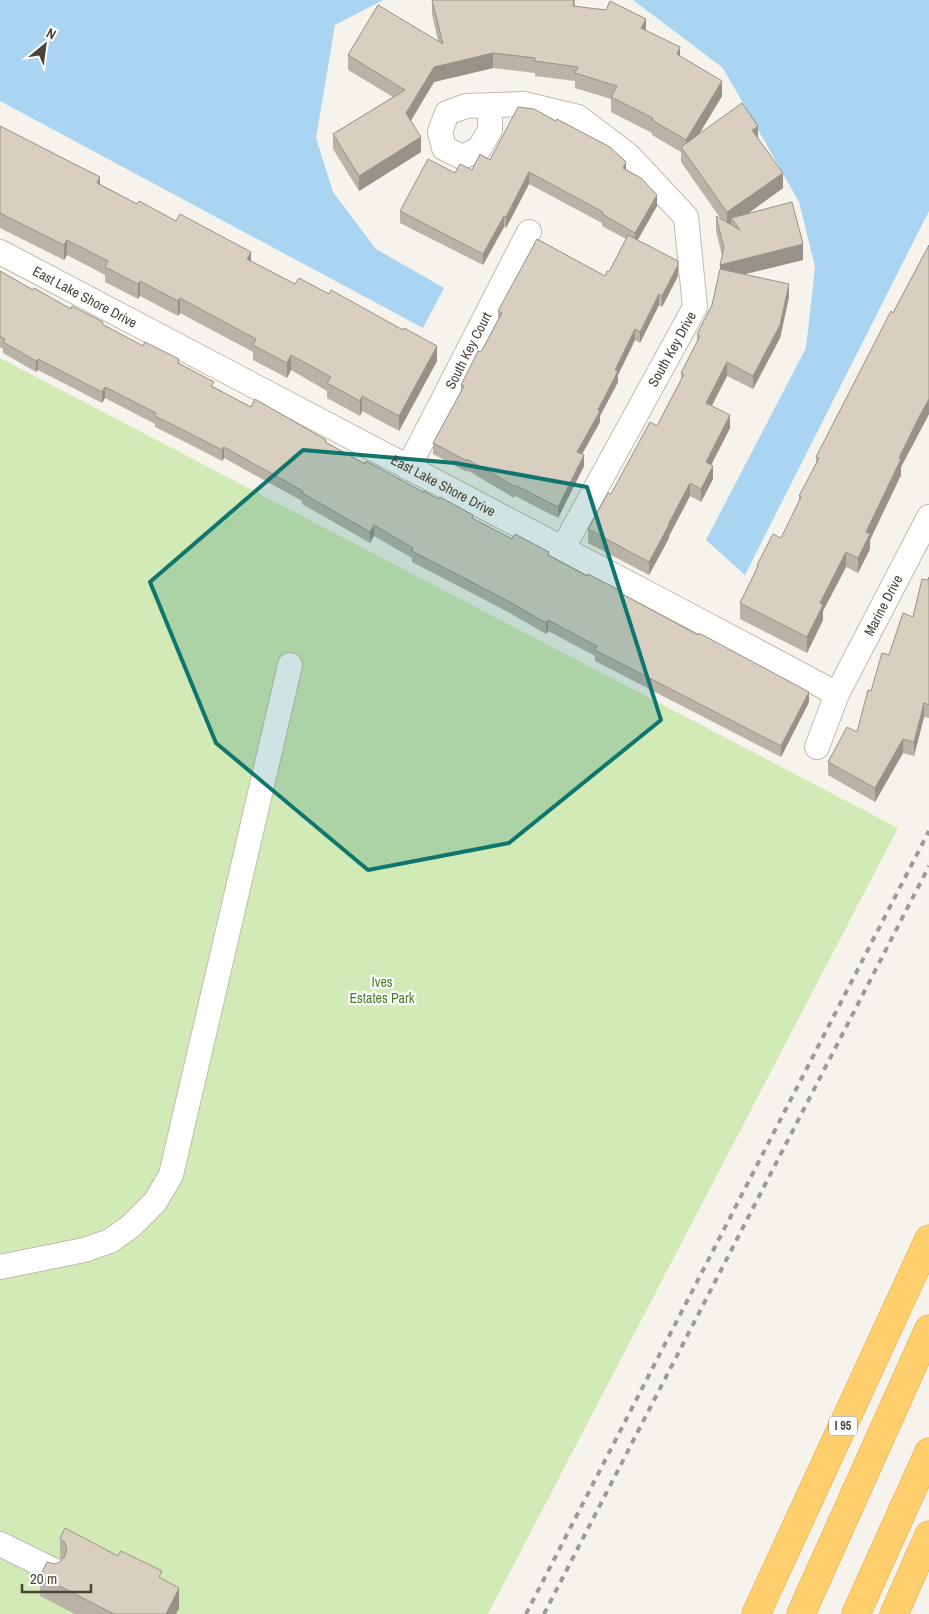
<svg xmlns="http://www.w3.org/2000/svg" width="929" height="1614" font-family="'Archivo Narrow',sans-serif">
<rect width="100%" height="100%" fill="#f6f3ec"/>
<path fill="#d2eab5" d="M 0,358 L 898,828 L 488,1614 L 0,1614 Z"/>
<path fill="#a9d4f2" d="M 0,0 L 383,0 L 335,25 L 316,138 L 333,192 L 376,249 L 444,288 L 423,328 L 0,101 Z
M 633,0 L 929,0 L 929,211 L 745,575 L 706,540 L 806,348 L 815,267 L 799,202 L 723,68 Z"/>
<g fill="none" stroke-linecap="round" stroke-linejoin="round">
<defs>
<g id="minor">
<path d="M 490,105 L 490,130 L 479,149 L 462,157 L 444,148 L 440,132 L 447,113 L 466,106 L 524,104 L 578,117 L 628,155 L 686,217 L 695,307 L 563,548"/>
<path id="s1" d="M 0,252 C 279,400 559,545 837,694 L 817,747"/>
<path id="s2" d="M 408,468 L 529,232"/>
<path id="s3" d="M 837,694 L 929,517"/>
<path d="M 0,1267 L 84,1250 L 110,1241 L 131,1226 L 155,1202 L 171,1175 L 290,665"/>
<path d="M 0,1544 L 53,1570"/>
</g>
<path id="highway" d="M 756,1614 L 929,1239
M 801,1614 L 929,1329
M 856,1614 L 929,1452
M 894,1614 L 929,1535"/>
</defs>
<use href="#minor" stroke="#c2bbae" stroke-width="26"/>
<use href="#highway" stroke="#e0a43c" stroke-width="29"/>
<use href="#minor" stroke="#fff" stroke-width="24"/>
<use href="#highway" stroke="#ffcf6e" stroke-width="28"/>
<path stroke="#9a9a9a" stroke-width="4" stroke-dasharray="6 6" stroke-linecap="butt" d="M 526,1614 L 929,831
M 544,1614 L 929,866"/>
</g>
<path fill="#bab2a6" d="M 432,0 L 575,0 L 575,7 L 646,30 L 680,57 L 722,96 L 699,134 L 758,139 L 783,188 L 747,214 L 803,260 L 745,274 L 789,297 L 780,338 L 753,389 L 727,376 L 712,406 L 730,428 L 711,465 L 713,479 L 701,502 L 690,496 L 669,536 L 669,538 L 649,575 L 588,543 L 588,529 L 611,494 L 657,426 L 681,380 L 681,373 L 697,342 L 697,334 L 712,305 L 720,269 L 722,256 L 716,231 L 716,216 L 721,219 L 681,162 L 681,152 L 652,135 L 652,133 L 611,112 L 611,99 L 575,88 L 575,81 L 535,76 L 535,73 L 493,68 L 434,82 L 411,121 L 421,152 L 359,191 L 333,149 L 333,134 L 393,97 L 348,70 L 348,55 L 438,41 L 432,14 Z
M 0,126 L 100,184 L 137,204 L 251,261 L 437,361 L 399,431 L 362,411 L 360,416 L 327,398 L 327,391 L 291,370 L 287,378 L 253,360 L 253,352 L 180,313 L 178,316 L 140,296 L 138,299 L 105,282 L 105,275 L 67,255 L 64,260 L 0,228 Z
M 490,160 L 626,169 L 657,206 L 638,240 L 678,276 L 662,307 L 659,305 L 640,343 L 635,340 L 618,375 L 618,382 L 600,416 L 600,422 L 582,454 L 584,466 L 558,518 L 515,496 L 514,498 L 467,470 L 467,472 L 433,454 L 433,443 L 461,392 L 461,385 L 481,352 L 498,320 L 498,311 L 605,276 L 609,272 L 626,239 L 602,226 L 602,223 L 529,184 L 506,228 L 504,227 L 483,265 L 400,223 L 400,211 L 455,173 L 472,170 Z
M 929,245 L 929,414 L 919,433 L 901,467 L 901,475 L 870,540 L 870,549 L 858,573 L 846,567 L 823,611 L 823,620 L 807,653 L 740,619 L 740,603 L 757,570 L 757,565 L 781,538 L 799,502 L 799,496 L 816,464 L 816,457 Z
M 0,271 L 33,290 L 103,325 L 143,346 L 179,363 L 214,387 L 251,407 L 326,442 L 365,464 L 423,492 L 512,539 L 549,555 L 621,594 L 809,702 L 781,757 L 595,661 L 595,656 L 548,631 L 546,634 L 508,612 L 412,562 L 412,558 L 374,536 L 370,543 L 302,504 L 302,501 L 224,458 L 222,461 L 187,443 L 155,427 L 155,424 L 105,398 L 102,403 L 38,370 L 36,372 L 3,353 L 3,349 L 0,347 Z
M 929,577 L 929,718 L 924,717 L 914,756 L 903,753 L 875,802 L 828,775 L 828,762 L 857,732 L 871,691 L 889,655 L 913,617 Z
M 60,1538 L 162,1579 L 179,1608 L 176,1614 L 75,1614 L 40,1596 L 40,1576 L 62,1560 L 60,1558 Z"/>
<path fill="#979187" d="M 646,19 L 646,34 L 641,28 Z
M 680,47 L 680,62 L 677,54 Z
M 493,53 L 493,68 L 434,82 L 406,128 L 406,113 L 434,67 Z
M 722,81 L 722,96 L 686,156 L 686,140 Z
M 758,126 L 758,142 L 752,130 Z
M 421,137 L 421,152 L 359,191 L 359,176 Z
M 626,162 L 626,173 L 623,168 Z
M 529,172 L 529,184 L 506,228 L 506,217 Z
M 783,173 L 783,188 L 735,223 L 731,218 L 731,225 L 727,228 L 727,212 Z
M 100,177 L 100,192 L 97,183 Z
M 657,195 L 657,206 L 635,244 L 635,233 Z
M 504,216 L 504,227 L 483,265 L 483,254 Z
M 67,240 L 67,255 L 64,260 L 64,245 Z
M 803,244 L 803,260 L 720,280 L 720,265 Z
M 251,252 L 251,267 L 247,259 Z
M 678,265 L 678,276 L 662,307 L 662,296 Z
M 140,281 L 140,296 L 138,299 L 138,284 Z
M 789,284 L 789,297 L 780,338 L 753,389 L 753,376 Z
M 659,294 L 659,305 L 640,343 L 640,332 Z
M 180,298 L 180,313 L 178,316 L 178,301 Z
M 635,329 L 635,340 L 618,375 L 618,382 L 600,416 L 600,422 L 577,463 L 577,452 L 615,370 Z
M 437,346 L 437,361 L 399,431 L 399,416 Z
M 291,355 L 291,370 L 287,378 L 287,363 Z
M 38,359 L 38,370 L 36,372 L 36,361 Z
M 727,362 L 727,376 L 706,416 L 706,403 Z
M 105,387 L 105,398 L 102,403 L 102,392 Z
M 362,396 L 362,411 L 360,416 L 360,401 Z
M 929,399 L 929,414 L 919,433 L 901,467 L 901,475 L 870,540 L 870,549 L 858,573 L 858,558 L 866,532 L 899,458 L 919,417 Z
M 730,415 L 730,428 L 706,475 L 706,462 Z
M 224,447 L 224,458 L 222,461 L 222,450 Z
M 584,455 L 584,466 L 558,518 L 558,507 Z
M 713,466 L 713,479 L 701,502 L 701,489 Z
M 690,483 L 690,496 L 669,536 L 669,538 L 649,575 L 649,562 Z
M 374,525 L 374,536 L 370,543 L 370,532 Z
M 846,552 L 846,567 L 823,611 L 823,620 L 807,653 L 807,637 L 820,603 Z
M 548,620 L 548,631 L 546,634 L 546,623 Z
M 809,692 L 809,702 L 781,757 L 781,746 Z
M 924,703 L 924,717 L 914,756 L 914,742 Z
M 903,739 L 903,753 L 875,802 L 875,788 Z
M 179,1588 L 179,1608 L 176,1614 L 166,1614 Z"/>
<path fill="#d8cfc1" stroke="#979187" d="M 432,0 L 574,0 L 573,6 L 606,10 L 610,1 L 646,19 L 641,28 L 680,47 L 677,54 L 722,81 L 686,140 L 652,120 L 653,118 L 611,97 L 617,86 L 575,73 L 578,67 L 535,61 L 535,58 L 493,53 L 434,67 L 406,113 L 421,137 L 359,176 L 333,134 L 405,90 L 348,55 L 378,5 L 443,44 Z
M 742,103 L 758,126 L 752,130 L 783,173 L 727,212 L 681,147 Z
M 518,107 L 534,109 L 556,121 L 557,119 L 610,147 L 626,162 L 623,168 L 641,178 L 657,195 L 635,233 L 602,214 L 603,212 L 529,172 L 506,217 L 504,216 L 483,254 L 400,211 L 428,159 L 455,173 L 460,164 L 472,170 L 480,154 L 490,160 Z
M 0,126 L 100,177 L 97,183 L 137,204 L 139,201 L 176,221 L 180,214 L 251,252 L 247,259 L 295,284 L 299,278 L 329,294 L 331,290 L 403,330 L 404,328 L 437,346 L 399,416 L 362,396 L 360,401 L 327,383 L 331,377 L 291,355 L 287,363 L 253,345 L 256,339 L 180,298 L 178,301 L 140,281 L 138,284 L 105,267 L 108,261 L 67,240 L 64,245 L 0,213 Z
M 792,202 L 803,244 L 720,265 L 724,248 L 716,216 L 740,230 L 731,218 Z
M 628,235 L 678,261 L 678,265 L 662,296 L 659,294 L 640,332 L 635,329 L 615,370 L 618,371 L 598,410 L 600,411 L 577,452 L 584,455 L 558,507 L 515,485 L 514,486 L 467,459 L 467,461 L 433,443 L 464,386 L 461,385 L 478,351 L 481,352 L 502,313 L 498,311 L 537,239 L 605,276 L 607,271 L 609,272 Z
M 929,245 L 929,399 L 919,417 L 899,458 L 901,459 L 866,532 L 870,534 L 858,558 L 846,552 L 820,603 L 823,605 L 807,637 L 740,603 L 758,566 L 757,565 L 773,534 L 781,538 L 801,497 L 799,496 L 819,458 L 816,457 L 891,311 L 893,313 Z
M 720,269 L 789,284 L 780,325 L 753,376 L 727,362 L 706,403 L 730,415 L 706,462 L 713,466 L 701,489 L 690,483 L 668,525 L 669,525 L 649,562 L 588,529 L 608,493 L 611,494 L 650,422 L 657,426 L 684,374 L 681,373 L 700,336 L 697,334 L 712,305 Z
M 0,271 L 33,290 L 34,288 L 71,309 L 72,306 L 103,322 L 102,324 L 143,346 L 145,342 L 179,359 L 178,363 L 214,382 L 211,386 L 251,407 L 255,399 L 326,440 L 325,442 L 365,464 L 366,461 L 423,492 L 424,491 L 438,499 L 440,497 L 473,515 L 472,518 L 512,539 L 515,534 L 549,552 L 548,555 L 587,576 L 588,574 L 621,591 L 620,593 L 698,635 L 699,633 L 809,692 L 781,746 L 595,650 L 597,646 L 548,620 L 546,623 L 508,601 L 412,551 L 413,548 L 374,525 L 370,532 L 302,493 L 303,491 L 224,447 L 222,450 L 187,432 L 155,416 L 156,413 L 105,387 L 102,392 L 38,359 L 36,361 L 3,342 L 5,339 L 0,336 Z
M 929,577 L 929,705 L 924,703 L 914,742 L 903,739 L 875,788 L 828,762 L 847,727 L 857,732 L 868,690 L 871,691 L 882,653 L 889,655 L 903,613 L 913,617 L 922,579 L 928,580 Z
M 65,1528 L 118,1556 L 121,1551 L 162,1571 L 159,1577 L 179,1588 L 166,1614 L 114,1614 L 40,1576 L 47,1562 L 54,1564 L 60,1562 L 65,1556 L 67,1549 L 65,1543 L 60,1538 Z"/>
<path fill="#0f766e" fill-opacity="0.2" stroke="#0f766e" stroke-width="4" stroke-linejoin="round" d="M 303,450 L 455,463 L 587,487 L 661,720 L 509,843 L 368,870 L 216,743 L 150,582 Z"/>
<g text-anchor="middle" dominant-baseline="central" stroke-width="4.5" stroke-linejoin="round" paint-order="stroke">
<rect fill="#fff" stroke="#817c74" stroke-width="1" x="829" y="1416.5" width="28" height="19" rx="4"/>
<g font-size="12" font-weight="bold" fill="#4b4439">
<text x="843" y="1426">I 95</text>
</g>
<g font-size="14" fill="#4b4439" stroke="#fff">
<text stroke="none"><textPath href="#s1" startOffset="96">East Lake Shore Drive</textPath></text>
<text transform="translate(672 349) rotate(-61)">South Key Drive</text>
<text stroke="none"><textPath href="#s2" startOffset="132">South Key Court</textPath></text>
<text stroke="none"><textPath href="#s1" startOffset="501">East Lake Shore Drive</textPath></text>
<text stroke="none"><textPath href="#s3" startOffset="100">Marine Drive</textPath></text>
</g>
<g font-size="14" fill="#4a7f2a" stroke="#fff">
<text x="382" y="982">Ives<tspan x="382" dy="16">Estates Park</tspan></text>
</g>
</g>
<g transform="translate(45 45) rotate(29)" stroke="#ffffff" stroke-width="4" paint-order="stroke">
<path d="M0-4L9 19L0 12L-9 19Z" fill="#4b4439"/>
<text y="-8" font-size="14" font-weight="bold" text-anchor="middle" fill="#4b4439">N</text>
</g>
<path d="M22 1584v8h69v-8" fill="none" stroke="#4b4439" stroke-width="2.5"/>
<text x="30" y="1584" font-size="15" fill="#4b4439" stroke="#ffffff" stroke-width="4" paint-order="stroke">20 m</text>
</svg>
